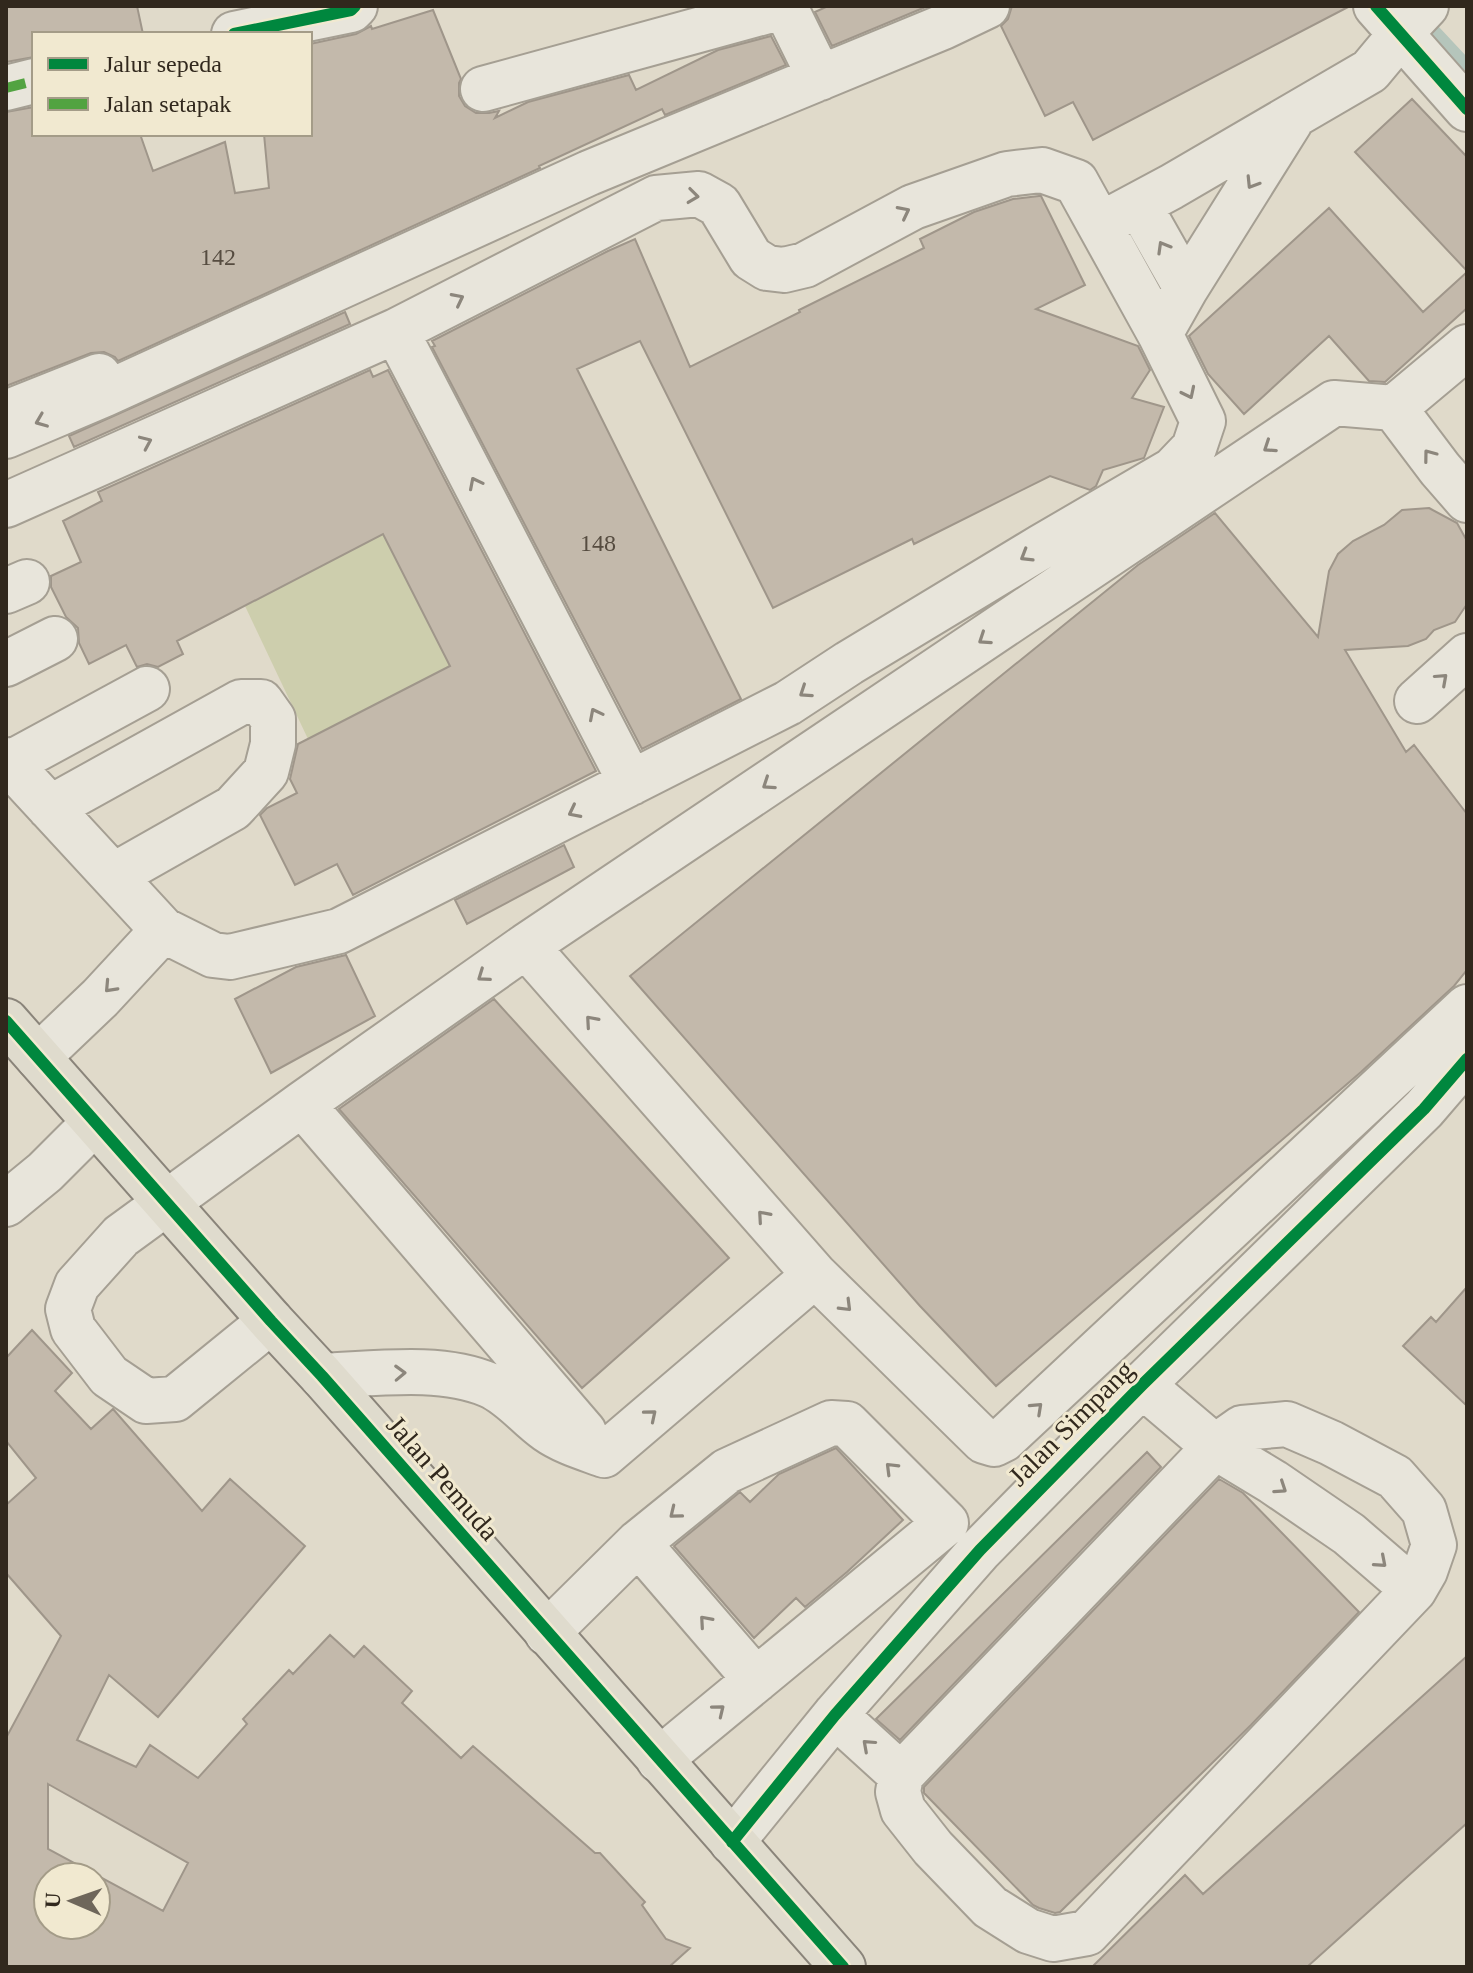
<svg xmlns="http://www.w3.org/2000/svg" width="1473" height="1973" font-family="'Times New Roman',serif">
<rect width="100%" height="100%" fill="#e0daca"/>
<path fill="#cdcead" d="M 383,534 L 450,666 L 308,739 L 245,606 Z"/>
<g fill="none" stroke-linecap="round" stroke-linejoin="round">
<path stroke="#b5c5bb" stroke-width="11" d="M 1424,19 L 1467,65"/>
</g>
<path fill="#c3b9ab" stroke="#9f968a" stroke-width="2" fill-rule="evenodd" d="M 6,6 L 137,6 L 143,34 L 34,34 L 34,57 L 6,62 Z
M 828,6 L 928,6 L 832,46 L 815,12 Z
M 1012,6 L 1350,6 L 1093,140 L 1073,102 L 1045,116 L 1001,26 L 1008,19 Z
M 433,10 L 461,79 L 459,83 L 459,96 L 465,106 L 476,113 L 489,113 L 499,111 L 495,118 L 528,102 L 629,75 L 636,90 L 718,50 L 771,36 L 786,65 L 665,115 L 662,109 L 539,166 L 540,168 L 118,361 L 115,357 L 104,352 L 91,353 L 6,386 L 6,112 L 34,107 L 34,134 L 140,134 L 153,171 L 225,142 L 235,193 L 269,188 L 264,134 L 310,134 L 310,44 L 356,34 L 371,26 L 372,29 Z
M 1412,99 L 1467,157 L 1467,271 L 1355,152 Z
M 1039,196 L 1041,196 L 1085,285 L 1036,309 L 1138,346 L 1150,370 L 1132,398 L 1164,407 L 1144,458 L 1103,470 L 1096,486 L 1090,490 L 1050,476 L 914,544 L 912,539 L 773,608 L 640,341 L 577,369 L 741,699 L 642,749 L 432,347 L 435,346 L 432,341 L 608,251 L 635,239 L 690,367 L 800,312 L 799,310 L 924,248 L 920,239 L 974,212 L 1013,199 Z
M 1329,208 L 1423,312 L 1467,272 L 1467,308 L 1385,382 L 1369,381 L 1329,336 L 1244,414 L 1208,374 L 1189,336 Z
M 345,312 L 350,324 L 74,447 L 69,436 Z
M 370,370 L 373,377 L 388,370 L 596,771 L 353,895 L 337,864 L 295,885 L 260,815 L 267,808 L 297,793 L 290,779 L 298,744 L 450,666 L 383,534 L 177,641 L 183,654 L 158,667 L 147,664 L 137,667 L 126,645 L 89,664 L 79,643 L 78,628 L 66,617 L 51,587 L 51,576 L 81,562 L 63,521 L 102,501 L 98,492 Z
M 1429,508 L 1457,523 L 1467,541 L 1467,604 L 1455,622 L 1434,630 L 1426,639 L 1408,646 L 1345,650 L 1406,752 L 1414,745 L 1467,814 L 1467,970 L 1454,986 L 1361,1072 L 996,1386 L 920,1306 L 630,976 L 1138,565 L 1215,513 L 1318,637 L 1329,571 L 1338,554 L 1353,541 L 1384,525 L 1402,510 Z
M 564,845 L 574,867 L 467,924 L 455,900 Z
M 346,955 L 375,1016 L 271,1073 L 235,999 L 296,967 Z
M 494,999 L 729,1258 L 582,1388 L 339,1109 Z
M 1467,1287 L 1467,1406 L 1403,1346 L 1431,1317 L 1436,1322 Z
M 32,1330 L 72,1373 L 55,1391 L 91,1429 L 113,1409 L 202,1511 L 230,1479 L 305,1546 L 158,1717 L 109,1675 L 77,1740 L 136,1767 L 150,1745 L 198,1778 L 247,1724 L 243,1719 L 289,1670 L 293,1674 L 330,1635 L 354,1657 L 364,1646 L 412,1691 L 402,1703 L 461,1758 L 473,1746 L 595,1853 L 600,1853 L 645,1902 L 642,1905 L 666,1939 L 690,1948 L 669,1967 L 6,1967 L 6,1738 L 61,1636 L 6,1573 L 6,1505 L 36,1478 L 6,1441 L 6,1358 ZM 48,1784 L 188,1863 L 163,1911 L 48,1849 ZM 48,1877 L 96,1877 L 96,1925 L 48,1925 Z
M 836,1448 L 903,1520 L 847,1572 L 805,1607 L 796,1598 L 754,1638 L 674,1546 L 740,1492 L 750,1502 L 779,1474 Z
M 1147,1452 L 1161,1467 L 900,1740 L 876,1719 Z
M 1219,1479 L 1243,1493 L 1359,1612 L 1251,1725 L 1060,1912 L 1055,1913 L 1039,1908 L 1033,1905 L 924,1793 L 924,1787 Z
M 1467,1656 L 1467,1823 L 1307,1967 L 1092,1967 L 1185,1875 L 1203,1894 Z"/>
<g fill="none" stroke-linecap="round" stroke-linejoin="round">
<defs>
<path id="minor" d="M 1376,6 L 1467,109
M 785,7 L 820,78
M 234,34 L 351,10 L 355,6
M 6,88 L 34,81
M 483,89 L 786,6
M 1139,205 L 1186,288
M 1100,225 L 1171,187 L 1370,71 L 1410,23 L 1426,6
M 396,331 L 631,783
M 1160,334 L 1186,288 L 1290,122
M 105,394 L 589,173 L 943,27 L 987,6
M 1394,408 L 1440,469 L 1467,500
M 6,413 L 99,376 L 105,394 L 6,436
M 6,505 L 396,331 L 656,198 L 699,194 L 719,205 L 751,258 L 767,268 L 784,270 L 805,265 L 913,207 L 1007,174 L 1042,170 L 1076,182 L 1160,334 L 1203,421 L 1194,448 L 1173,470 L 1041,547 L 849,663 L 788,703 L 339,931 L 230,957 L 213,955 L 163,930 L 6,760
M 6,591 L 27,582
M 6,664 L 55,639
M 1417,701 L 1467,656
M 9,764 L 147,689
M 50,808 L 241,702 L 261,702 L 273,719 L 273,744 L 266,772 L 233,808 L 113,876
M 526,946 L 815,1275
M 38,1057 L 100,998 L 163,930
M 302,1104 L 584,1432
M 6,1204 L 45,1172 L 95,1122
M 271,1321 L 175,1399 L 146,1401 L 109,1376 L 73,1329 L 68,1309 L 77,1285 L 121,1236 L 302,1104 L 526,946 L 1334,403 L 1394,408 L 1467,347
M 322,1376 C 373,1374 441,1364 489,1385 C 512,1395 527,1416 547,1430 C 564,1442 585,1448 604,1455 L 815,1275 L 984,1441 L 994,1444 L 1004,1439 L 1467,1007
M 1142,1385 L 1215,1447 L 1273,1482 L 1349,1534 L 1414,1590
M 1287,1424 L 1331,1443 L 1395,1477 L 1424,1510 L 1434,1545 L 1425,1571 L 1414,1590 L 1087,1933 L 1053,1939 L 1028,1931 L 990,1907 L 933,1848 L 903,1810 L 898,1792 L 901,1775 L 1215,1447 L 1242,1428 Z
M 638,1543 L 756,1680
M 547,1633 L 638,1543 L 727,1471 L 831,1423 L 847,1424 L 946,1523 L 659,1760
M 835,1715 L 901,1775
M 732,1842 L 835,1715 L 980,1550 L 1142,1385 L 1424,1109 L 1467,1059"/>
<path id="major" d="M 6,1021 L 271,1321 L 322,1376 L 843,1967"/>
</defs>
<use href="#minor" stroke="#a59f93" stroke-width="48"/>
<use href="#major" stroke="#8a847a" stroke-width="48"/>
<use href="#minor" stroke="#e8e5db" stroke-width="44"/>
<use href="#major" stroke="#dfdbcd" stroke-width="44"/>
<path stroke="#52a341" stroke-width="10" stroke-dasharray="20 10" stroke-linecap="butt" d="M 6,88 L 34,81"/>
<defs>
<path id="cycleway" d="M 1376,6 L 1467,109
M 234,34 L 351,10 L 355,6
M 6,1021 L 271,1321 L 322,1376 L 843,1967
M 732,1842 L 835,1715 L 980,1550 L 1142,1385 L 1424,1109 L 1467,1059"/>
</defs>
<use href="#cycleway" stroke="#f1e9d0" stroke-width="17"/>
<use href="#cycleway" stroke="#00873e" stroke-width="12"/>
</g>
<defs><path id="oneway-chevron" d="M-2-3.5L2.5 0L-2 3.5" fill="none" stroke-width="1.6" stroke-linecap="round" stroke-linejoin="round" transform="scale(2)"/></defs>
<g stroke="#8c867c">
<use href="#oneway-chevron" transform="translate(1252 183) rotate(122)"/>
<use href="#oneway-chevron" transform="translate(693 196) rotate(7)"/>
<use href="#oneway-chevron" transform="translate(904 212) rotate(-27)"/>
<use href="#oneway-chevron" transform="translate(1163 247) rotate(-120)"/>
<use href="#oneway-chevron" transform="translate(458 299) rotate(-27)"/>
<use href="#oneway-chevron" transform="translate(1189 393) rotate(64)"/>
<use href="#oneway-chevron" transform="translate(41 421) rotate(158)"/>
<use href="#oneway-chevron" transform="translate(146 442) rotate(-24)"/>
<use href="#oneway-chevron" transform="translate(1269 447) rotate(146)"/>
<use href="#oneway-chevron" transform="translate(1429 455) rotate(-127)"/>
<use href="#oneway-chevron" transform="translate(475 483) rotate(-117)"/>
<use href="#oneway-chevron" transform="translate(1026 556) rotate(149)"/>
<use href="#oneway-chevron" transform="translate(984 639) rotate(146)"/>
<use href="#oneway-chevron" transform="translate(1442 679) rotate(-42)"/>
<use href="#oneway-chevron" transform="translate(805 692) rotate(146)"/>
<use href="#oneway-chevron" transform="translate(595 714) rotate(-117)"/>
<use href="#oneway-chevron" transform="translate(768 784) rotate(146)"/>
<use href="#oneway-chevron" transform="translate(574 812) rotate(153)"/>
<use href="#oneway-chevron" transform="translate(483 976) rotate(145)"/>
<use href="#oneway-chevron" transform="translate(110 987) rotate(133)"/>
<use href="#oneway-chevron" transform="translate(591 1021) rotate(-131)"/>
<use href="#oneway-chevron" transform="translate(763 1216) rotate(-131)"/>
<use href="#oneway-chevron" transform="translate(846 1306) rotate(45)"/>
<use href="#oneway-chevron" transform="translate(400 1373) rotate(-2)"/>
<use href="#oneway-chevron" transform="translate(1037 1408) rotate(-43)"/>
<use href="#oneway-chevron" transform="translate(651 1415) rotate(-40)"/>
<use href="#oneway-chevron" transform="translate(891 1468) rotate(-135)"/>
<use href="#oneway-chevron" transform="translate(1281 1488) rotate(34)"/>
<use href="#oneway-chevron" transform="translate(675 1513) rotate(141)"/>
<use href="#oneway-chevron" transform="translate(1381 1562) rotate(41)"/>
<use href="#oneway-chevron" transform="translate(705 1621) rotate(-131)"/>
<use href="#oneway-chevron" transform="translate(719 1710) rotate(-39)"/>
<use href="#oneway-chevron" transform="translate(868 1745) rotate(-138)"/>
</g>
<g text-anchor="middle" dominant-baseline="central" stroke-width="6" stroke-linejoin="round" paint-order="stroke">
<g font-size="24" fill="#564c40">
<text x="218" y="257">142</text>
<text x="598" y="543">148</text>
</g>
<g font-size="28" fill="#31281d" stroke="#f1e9d0">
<text transform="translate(1071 1423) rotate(-45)">Jalan Simpang</text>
<text transform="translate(443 1478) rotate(49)">Jalan Pemuda</text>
</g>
</g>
<rect width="1473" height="1973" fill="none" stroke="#31281d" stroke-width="16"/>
<rect x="32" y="32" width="280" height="104" fill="#f1e9d0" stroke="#a49c88" stroke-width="2"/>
<rect x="48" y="58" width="40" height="12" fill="#00873e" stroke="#a49c88" stroke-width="2"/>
<text x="104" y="72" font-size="24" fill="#31281d">Jalur sepeda</text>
<rect x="48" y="98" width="40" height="12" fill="#52a341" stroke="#a49c88" stroke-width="2"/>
<text x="104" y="112" font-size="24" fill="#31281d">Jalan setapak</text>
<g transform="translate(72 1901) rotate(272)"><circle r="38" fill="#f1e9d0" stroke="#a49c88" stroke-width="2"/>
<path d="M0-6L14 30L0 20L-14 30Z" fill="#6e665a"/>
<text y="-12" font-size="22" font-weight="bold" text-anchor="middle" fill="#31281d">U</text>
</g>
</svg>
